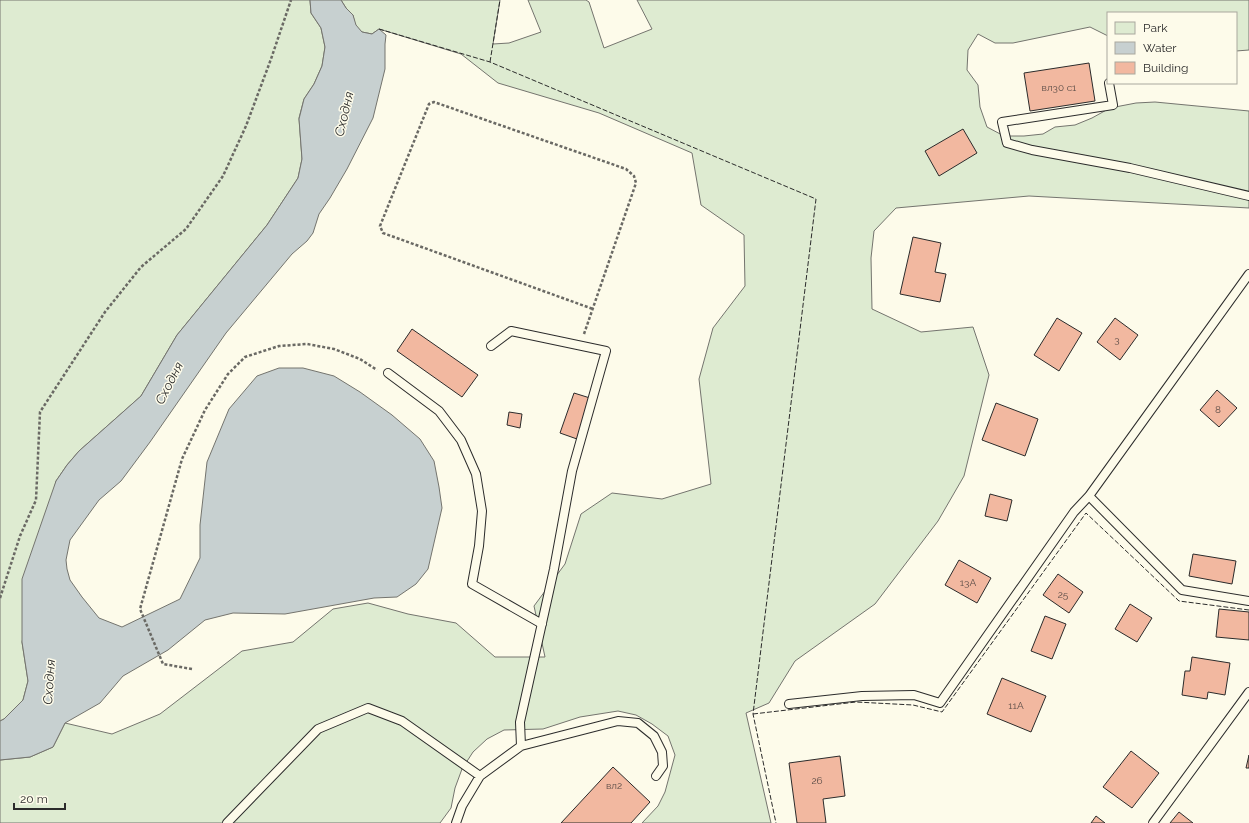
<svg xmlns="http://www.w3.org/2000/svg" width="1249" height="823" font-family="Raleway,sans-serif">
<rect width="100%" height="100%" fill="#fdfbea"/>
<path fill="#deebd1" stroke="#74746e" d="M 0,0 L 310,0 L 311,13 L 321,28 L 325,47 L 322,66 L 314,84 L 304,99 L 299,118 L 302,159 L 298,178 L 267,225 L 177,335 L 141,396 L 79,451 L 67,465 L 56,481 L 22,642 L 28,681 L 23,700 L 4,719 L 0,721 Z
M 341,0 L 500,0 L 493,44 L 509,43 L 541,32 L 528,0 L 586,0 L 589,2 L 604,48 L 652,29 L 637,0 L 1249,0 L 1249,50 L 1236,51 L 1236,13 L 1108,13 L 1108,36 L 1090,27 L 1013,43 L 995,43 L 978,34 L 968,50 L 967,70 L 978,85 L 980,107 L 987,127 L 1004,136 L 1024,136 L 1043,134 L 1055,127 L 1075,125 L 1092,118 L 1110,108 L 1136,103 L 1155,102 L 1249,111 L 1249,208 L 1029,196 L 896,208 L 874,231 L 871,258 L 872,309 L 921,332 L 973,327 L 989,375 L 964,476 L 938,521 L 875,604 L 795,661 L 769,703 L 746,713 L 771,823 L 642,823 L 658,806 L 665,792 L 675,755 L 668,736 L 652,724 L 636,715 L 618,711 L 580,717 L 543,729 L 504,730 L 487,739 L 473,752 L 462,769 L 455,788 L 451,808 L 440,823 L 0,823 L 0,760 L 30,757 L 53,747 L 65,723 L 112,734 L 160,714 L 242,651 L 293,642 L 333,609 L 368,603 L 408,614 L 456,623 L 495,657 L 545,657 L 534,606 L 565,564 L 581,514 L 612,493 L 662,499 L 711,484 L 699,379 L 713,328 L 745,286 L 744,235 L 701,205 L 692,153 L 599,113 L 498,83 L 461,54 L 379,29 L 372,34 L 362,32 L 355,25 L 353,15 L 346,8 Z"/>
<path fill="#c7d0d0" stroke="#74746e" d="M 310,0 L 341,0 L 346,8 L 353,15 L 356,25 L 362,32 L 372,34 L 379,29 L 386,35 L 385,44 L 385,69 L 373,118 L 347,169 L 330,198 L 319,214 L 313,233 L 307,241 L 292,254 L 226,333 L 150,442 L 127,473 L 121,481 L 99,500 L 70,540 L 66,560 L 67,569 L 70,580 L 82,597 L 99,618 L 122,627 L 180,599 L 200,558 L 200,525 L 207,462 L 229,409 L 257,376 L 279,368 L 303,368 L 334,376 L 360,392 L 392,415 L 420,439 L 434,461 L 439,487 L 442,508 L 428,569 L 416,584 L 397,597 L 374,598 L 285,614 L 233,613 L 205,620 L 168,650 L 123,676 L 100,703 L 65,723 L 53,747 L 30,757 L 0,760 L 0,721 L 4,719 L 23,700 L 28,681 L 22,642 L 22,579 L 56,481 L 67,465 L 79,451 L 141,396 L 177,335 L 267,225 L 298,178 L 302,159 L 299,119 L 304,99 L 314,84 L 322,66 L 325,47 L 321,28 L 311,13 Z"/>
<path fill="#f2b8a0" stroke="#2b2b2b" d="M 1089,63 L 1095,101 L 1030,111 L 1024,73 Z
M 963,129 L 977,153 L 939,176 L 925,151 Z
M 913,237 L 941,243 L 935,272 L 946,274 L 940,302 L 900,294 Z
M 1057,318 L 1082,333 L 1059,371 L 1034,355 Z
M 1115,318 L 1138,335 L 1120,360 L 1097,342 Z
M 412,329 L 478,375 L 462,397 L 397,351 Z
M 1217,390 L 1237,408 L 1219,427 L 1200,410 Z
M 574,393 L 590,398 L 577,439 L 560,433 Z
M 996,403 L 1038,419 L 1025,456 L 982,440 Z
M 509,412 L 522,414 L 520,428 L 507,425 Z
M 990,494 L 1012,500 L 1007,521 L 985,516 Z
M 1193,554 L 1236,561 L 1232,584 L 1189,576 Z
M 959,560 L 991,578 L 977,603 L 945,585 Z
M 1058,574 L 1083,592 L 1069,613 L 1043,595 Z
M 1130,604 L 1152,618 L 1137,642 L 1115,629 Z
M 1219,609 L 1249,612 L 1249,640 L 1216,637 Z
M 1045,616 L 1066,624 L 1052,659 L 1031,651 Z
M 1192,657 L 1230,663 L 1225,695 L 1208,692 L 1207,699 L 1182,695 L 1185,671 L 1190,671 Z
M 1002,678 L 1046,696 L 1031,732 L 987,714 Z
M 1131,751 L 1159,773 L 1132,808 L 1103,787 Z
M 1249,755 L 1249,768 L 1246,768 Z
M 840,756 L 845,796 L 823,799 L 826,823 L 797,823 L 789,763 Z
M 613,767 L 650,802 L 631,823 L 561,823 Z
M 1179,812 L 1193,823 L 1170,823 Z
M 1096,816 L 1105,823 L 1091,823 Z"/>
<g fill="none" stroke-linecap="round" stroke-linejoin="round">
<defs>
<path id="lane" d="M 1109,83 L 1113,105 L 1002,122 L 1007,143 L 1032,150 L 1130,168 L 1249,196
M 491,346 L 511,331 L 606,351 L 572,471 L 554,569 L 520,722 L 521,746
M 388,373 L 439,411 L 461,440 L 476,474 L 482,511 L 479,546 L 472,584 L 542,624
M 1089,496 L 1182,590 L 1249,601
M 789,704 L 862,696 L 914,695 L 940,703 L 1074,512 L 1089,496 L 1249,274
M 227,823 L 318,729 L 368,708 L 402,721 L 480,776
M 456,823 L 462,806 L 480,776 L 521,746 L 618,721 L 638,723 L 654,736 L 662,752 L 663,766 L 656,776
M 1153,823 L 1249,692"/>
</defs>
<use href="#lane" stroke="#2b2b2b" stroke-width="10"/>
<path stroke="#6a6964" stroke-width="2.5" stroke-dasharray="3 2" stroke-linecap="butt" d="M 584,334 L 636,183 L 634,176 L 626,169 L 434,102 L 429,104 L 380,226 L 383,233 L 593,309
M 0,598 L 20,536 L 36,500 L 40,412 L 105,312 L 141,267 L 186,229 L 223,176 L 246,126 L 271,59 L 291,0
M 192,669 L 163,664 L 140,609 L 182,459 L 205,410 L 228,374 L 245,357 L 279,346 L 307,344 L 334,349 L 360,359 L 377,370"/>
<use href="#lane" stroke="#fdfbea" stroke-width="8"/>
<path stroke="#2b2b2b" stroke-width="1" stroke-dasharray="5 2" stroke-linecap="butt" d="M 379,29 L 490,62 L 816,199 L 753,714 L 776,823
M 490,62 L 500,0
M 753,714 L 856,702 L 913,705 L 942,712 L 1086,513 L 1179,601 L 1249,610"/>
</g>
<g text-anchor="middle" dominant-baseline="central" stroke-width="3" stroke-linejoin="round" paint-order="stroke">
<g font-size="10" fill="#5d4e48">
<text x="1059" y="87">вл30 с1</text>
<text x="1117" y="339">3</text>
<text x="1218" y="409">8</text>
<text x="968" y="582">13А</text>
<text x="1063" y="594">25</text>
<text x="1016" y="705">11А</text>
<text x="817" y="780">26</text>
<text x="614" y="785">вл2</text>
</g>
<g font-size="13" font-style="italic" fill="#2b2b2b" stroke="#fdfbea">
<text transform="translate(344 114) rotate(-77)">Сходня</text>
<text transform="translate(169 383) rotate(-63)">Сходня</text>
<text transform="translate(49 682) rotate(-86)">Сходня</text>
</g>
</g>
<rect x="1107" y="12" width="130" height="72" fill="#fdfbea" stroke="#a9a89e"/>
<rect x="1115" y="22" width="20" height="12" fill="#deebd1" stroke="#a9a89e"/>
<text x="1143" y="32" font-size="12" fill="#2b2b2b">Park</text>
<rect x="1115" y="42" width="20" height="12" fill="#c7d0d0" stroke="#a9a89e"/>
<text x="1143" y="52" font-size="12" fill="#2b2b2b">Water</text>
<rect x="1115" y="62" width="20" height="12" fill="#f2b8a0" stroke="#a9a89e"/>
<text x="1143" y="72" font-size="12" fill="#2b2b2b">Building</text>
<path d="M14 803v6h51v-6" fill="none" stroke="#2b2b2b" stroke-width="2"/>
<text x="20" y="803" font-size="12" fill="#2b2b2b" stroke="#fdfbea" stroke-width="3" paint-order="stroke">20 m</text>
</svg>
